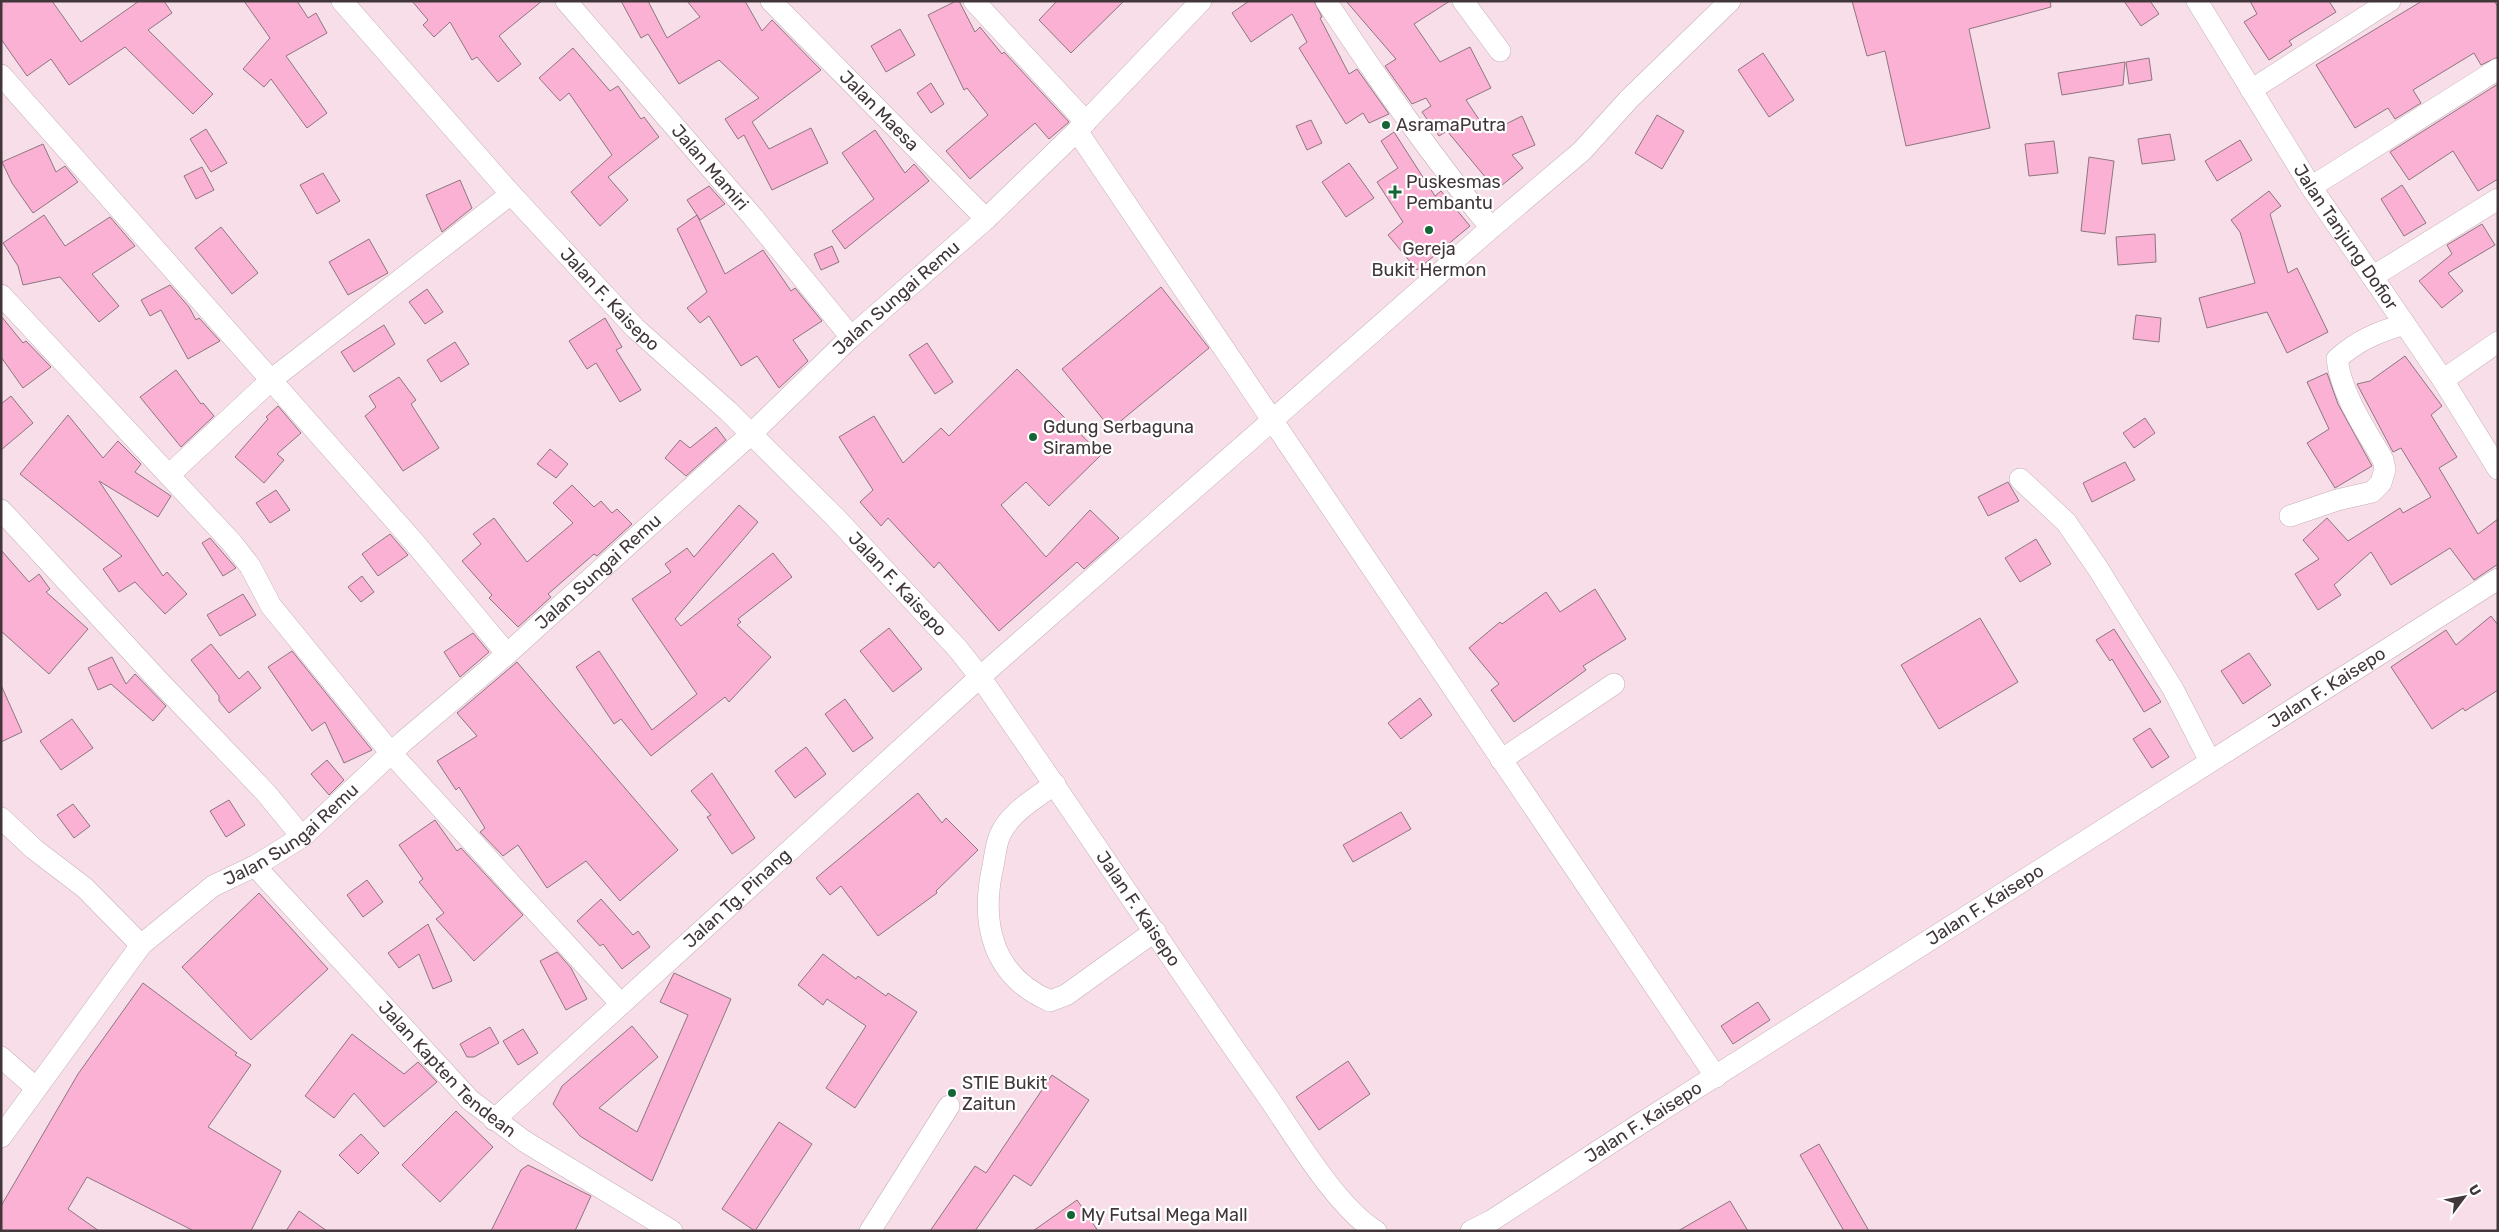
<svg xmlns="http://www.w3.org/2000/svg" width="2499" height="1232" font-family="Rubik,sans-serif">
<rect width="100%" height="100%" fill="#f7dee8"/>
<path fill="#fbb1d3" stroke="#8d7680" d="M 1,1 L 52,1 L 81,42 L 139,1 L 164,1 L 172,13 L 148,30 L 213,94 L 193,114 L 125,47 L 69,85 L 51,59 L 27,76 L 1,39 Z
M 244,1 L 297,1 L 308,18 L 316,13 L 327,33 L 286,56 L 327,113 L 307,128 L 271,79 L 264,87 L 243,69 L 270,38 Z
M 412,1 L 542,1 L 499,36 L 521,64 L 498,82 L 477,57 L 472,60 L 450,22 L 434,37 L 423,25 L 428,20 Z
M 621,1 L 648,1 L 667,38 L 700,17 L 687,1 L 745,1 L 762,31 L 772,20 L 821,70 L 752,122 L 769,149 L 811,128 L 828,163 L 772,190 L 744,135 L 738,139 L 725,119 L 759,98 L 719,60 L 679,84 L 648,34 L 641,38 Z
M 956,1 L 959,1 L 975,32 L 980,27 L 1002,54 L 1004,52 L 1069,122 L 1049,139 L 1035,123 L 970,179 L 946,151 L 988,115 L 967,88 L 964,90 L 928,15 Z
M 1057,1 L 1124,1 L 1071,53 L 1039,20 Z
M 1249,1 L 1314,1 L 1322,17 L 1320,18 L 1349,74 L 1357,69 L 1389,114 L 1369,123 L 1363,113 L 1346,124 L 1299,48 L 1307,42 L 1292,14 L 1251,42 L 1232,13 Z
M 1346,1 L 1450,1 L 1414,24 L 1440,62 L 1470,47 L 1491,88 L 1466,100 L 1488,133 L 1522,116 L 1535,145 L 1512,155 L 1523,168 L 1496,190 L 1447,131 L 1439,136 L 1422,112 L 1431,106 L 1426,98 L 1412,104 L 1385,66 L 1396,59 Z
M 1852,1 L 2050,1 L 2051,7 L 1969,29 L 1990,128 L 1906,146 L 1885,51 L 1867,56 Z
M 2124,1 L 2150,1 L 2159,14 L 2141,26 Z
M 2250,1 L 2329,1 L 2336,12 L 2289,41 L 2292,45 L 2269,60 L 2244,22 L 2257,14 Z
M 2422,1 L 2494,1 L 2498,7 L 2498,57 L 2481,65 L 2474,53 L 2413,90 L 2421,103 L 2395,119 L 2388,108 L 2355,128 L 2316,65 Z
M 900,29 L 915,55 L 886,72 L 871,46 Z
M 573,48 L 610,91 L 618,86 L 641,119 L 644,117 L 659,137 L 608,177 L 628,200 L 600,226 L 571,192 L 612,155 L 569,93 L 560,101 L 539,78 Z
M 1763,53 L 1794,100 L 1769,117 L 1738,70 Z
M 2149,58 L 2152,80 L 2129,84 L 2126,62 Z
M 2125,62 L 2123,85 L 2062,95 L 2058,73 Z
M 931,83 L 944,104 L 931,113 L 917,93 Z
M 2498,84 L 2498,179 L 2478,191 L 2453,151 L 2409,180 L 2390,152 Z
M 1657,115 L 1684,131 L 1662,169 L 1635,153 Z
M 1311,120 L 1322,143 L 1307,150 L 1296,126 Z
M 206,129 L 227,163 L 211,172 L 190,139 Z
M 875,130 L 905,173 L 914,164 L 929,181 L 845,249 L 832,231 L 874,199 L 842,153 Z
M 1394,132 L 1435,196 L 1441,191 L 1470,226 L 1417,270 L 1388,235 L 1403,222 L 1377,182 L 1398,168 L 1381,141 Z
M 2170,134 L 2175,160 L 2142,164 L 2138,139 Z
M 2240,140 L 2252,160 L 2217,181 L 2205,161 Z
M 2054,141 L 2058,173 L 2029,176 L 2025,144 Z
M 43,144 L 56,172 L 65,166 L 78,182 L 33,213 L 12,183 L 2,162 Z
M 2089,157 L 2114,161 L 2105,234 L 2081,231 Z
M 1349,163 L 1374,198 L 1346,217 L 1322,182 Z
M 202,167 L 214,190 L 196,199 L 184,176 Z
M 323,173 L 340,201 L 317,214 L 300,185 Z
M 460,180 L 472,208 L 442,232 L 426,195 Z
M 2402,185 L 2426,223 L 2404,236 L 2381,199 Z
M 709,186 L 725,204 L 700,220 L 687,200 Z
M 2269,191 L 2281,206 L 2270,214 L 2288,273 L 2297,268 L 2328,332 L 2287,353 L 2267,312 L 2207,328 L 2199,298 L 2255,283 L 2240,232 L 2231,220 Z
M 44,215 L 65,246 L 110,217 L 135,246 L 92,274 L 119,306 L 99,322 L 60,277 L 23,285 L 18,266 L 3,243 Z
M 697,215 L 725,274 L 763,250 L 791,291 L 795,288 L 822,321 L 793,340 L 808,361 L 779,388 L 757,356 L 741,366 L 709,316 L 700,323 L 687,308 L 707,292 L 677,229 Z
M 2482,224 L 2495,245 L 2448,273 L 2463,291 L 2442,308 L 2419,281 L 2452,254 L 2447,245 Z
M 221,227 L 258,273 L 232,294 L 195,248 Z
M 2155,234 L 2156,262 L 2118,265 L 2116,237 Z
M 369,239 L 388,273 L 348,295 L 329,262 Z
M 832,246 L 839,262 L 821,270 L 814,254 Z
M 170,285 L 189,307 L 196,320 L 199,318 L 220,341 L 188,359 L 161,310 L 150,316 L 141,300 Z
M 1161,287 L 1209,348 L 1111,429 L 1062,369 Z
M 427,289 L 443,312 L 425,324 L 409,302 Z
M 2136,315 L 2161,318 L 2159,342 L 2133,339 Z
M 1,316 L 23,343 L 26,341 L 51,367 L 23,388 L 1,357 Z
M 605,318 L 622,347 L 616,350 L 641,390 L 620,402 L 596,363 L 587,369 L 569,341 Z
M 384,325 L 395,344 L 354,372 L 341,352 Z
M 455,342 L 469,364 L 441,382 L 427,360 Z
M 927,343 L 953,382 L 935,394 L 909,355 Z
M 2405,356 L 2442,406 L 2431,415 L 2457,457 L 2439,468 L 2478,534 L 2498,519 L 2498,564 L 2474,580 L 2450,548 L 2391,585 L 2371,552 L 2334,585 L 2341,595 L 2318,610 L 2295,574 L 2319,559 L 2303,540 L 2327,518 L 2348,541 L 2400,508 L 2403,513 L 2431,497 L 2401,448 L 2393,452 L 2357,384 L 2370,381 Z
M 1017,369 L 1101,455 L 1049,506 L 1026,482 L 1001,505 L 1046,557 L 1090,510 L 1119,538 L 1084,569 L 1077,562 L 999,631 L 939,562 L 934,568 L 888,518 L 881,526 L 860,502 L 873,490 L 839,437 L 874,416 L 903,463 L 941,428 L 949,436 Z
M 176,370 L 201,404 L 203,403 L 214,416 L 181,447 L 140,397 Z
M 2327,373 L 2338,404 L 2372,466 L 2335,488 L 2307,443 L 2329,429 L 2307,382 Z
M 399,377 L 416,400 L 411,404 L 439,448 L 403,471 L 365,416 L 376,407 L 369,396 Z
M 11,396 L 33,423 L 1,450 L 1,404 Z
M 278,406 L 301,433 L 277,454 L 284,460 L 264,483 L 235,457 L 268,419 L 266,417 Z
M 68,415 L 103,458 L 118,441 L 141,464 L 135,472 L 171,496 L 158,517 L 99,481 L 163,576 L 167,572 L 187,594 L 165,614 L 135,582 L 119,592 L 103,569 L 122,556 L 20,474 Z
M 2145,418 L 2155,433 L 2134,448 L 2123,433 Z
M 716,427 L 726,440 L 686,476 L 665,458 L 680,440 L 690,448 Z
M 550,449 L 568,464 L 556,478 L 537,464 Z
M 2125,462 L 2135,480 L 2092,502 L 2083,483 Z
M 2008,482 L 2019,501 L 1988,516 L 1978,497 Z
M 572,485 L 594,507 L 601,501 L 612,513 L 617,509 L 632,524 L 597,556 L 594,554 L 548,594 L 551,597 L 518,627 L 489,598 L 492,595 L 462,561 L 481,544 L 473,534 L 494,518 L 527,562 L 573,523 L 553,503 Z
M 276,490 L 290,510 L 270,523 L 256,503 Z
M 739,505 L 758,522 L 675,619 L 681,626 L 773,553 L 792,577 L 738,619 L 741,622 L 737,625 L 771,657 L 729,702 L 725,697 L 651,756 L 621,719 L 614,724 L 576,667 L 599,651 L 652,730 L 697,694 L 632,599 L 671,572 L 665,564 L 687,548 L 694,557 Z
M 390,534 L 408,555 L 378,576 L 362,554 Z
M 210,538 L 236,568 L 223,576 L 202,543 Z
M 2036,539 L 2051,564 L 2020,582 L 2005,558 Z
M 1,550 L 29,582 L 39,574 L 50,589 L 46,592 L 88,629 L 49,674 L 1,631 Z
M 362,576 L 374,592 L 361,602 L 348,587 Z
M 1595,589 L 1626,639 L 1583,666 L 1586,670 L 1514,722 L 1491,690 L 1499,684 L 1469,648 L 1500,622 L 1502,624 L 1546,592 L 1560,612 Z
M 243,594 L 256,615 L 220,636 L 207,615 Z
M 2491,616 L 2498,625 L 2498,690 L 2465,711 L 2463,708 L 2432,729 L 2391,667 L 2446,630 L 2456,645 Z
M 1980,618 L 2018,682 L 1939,729 L 1901,665 Z
M 889,628 L 922,669 L 893,692 L 860,651 Z
M 2114,629 L 2161,702 L 2144,712 L 2112,659 L 2110,661 L 2096,640 Z
M 473,633 L 489,652 L 460,677 L 444,652 Z
M 211,644 L 239,679 L 248,671 L 261,688 L 229,713 L 219,701 L 219,696 L 191,660 Z
M 292,651 L 372,750 L 344,763 L 325,722 L 312,731 L 268,667 Z
M 2249,653 L 2271,685 L 2243,704 L 2221,671 Z
M 112,657 L 126,684 L 135,674 L 166,706 L 153,721 L 111,684 L 98,690 L 88,668 Z
M 517,662 L 678,850 L 620,901 L 586,861 L 547,888 L 518,845 L 503,856 L 480,832 L 485,828 L 459,787 L 456,790 L 437,761 L 477,736 L 457,713 Z
M 1,685 L 22,732 L 1,742 Z
M 1420,698 L 1432,715 L 1401,739 L 1388,723 Z
M 845,699 L 873,738 L 853,752 L 825,714 Z
M 72,719 L 93,748 L 61,770 L 40,741 Z
M 2150,728 L 2169,757 L 2152,768 L 2133,739 Z
M 806,747 L 826,774 L 795,798 L 775,771 Z
M 327,760 L 344,780 L 329,795 L 311,774 Z
M 712,773 L 755,838 L 732,854 L 707,817 L 711,815 L 691,791 Z
M 918,793 L 942,823 L 946,818 L 978,850 L 936,891 L 937,893 L 878,936 L 841,886 L 830,895 L 816,878 Z
M 229,800 L 245,825 L 226,837 L 210,811 Z
M 73,804 L 90,826 L 74,838 L 57,815 Z
M 1401,812 L 1411,829 L 1353,862 L 1343,845 Z
M 435,820 L 457,851 L 461,848 L 523,915 L 474,961 L 436,919 L 444,913 L 419,882 L 423,879 L 399,845 Z
M 367,880 L 383,902 L 363,917 L 347,895 Z
M 259,893 L 328,969 L 251,1040 L 182,967 Z
M 601,899 L 633,935 L 638,931 L 650,947 L 622,969 L 603,944 L 600,946 L 577,921 Z
M 428,924 L 452,981 L 433,989 L 419,954 L 399,968 L 388,953 Z
M 557,952 L 571,968 L 587,999 L 566,1010 L 540,961 Z
M 823,954 L 856,979 L 858,976 L 886,996 L 888,993 L 917,1012 L 855,1108 L 826,1088 L 866,1026 L 827,999 L 823,1005 L 798,985 Z
M 674,973 L 731,999 L 652,1181 L 580,1136 L 553,1104 L 562,1086 L 632,1026 L 658,1057 L 599,1108 L 637,1132 L 688,1015 L 660,1002 Z
M 143,983 L 237,1053 L 235,1055 L 251,1065 L 208,1127 L 281,1171 L 251,1231 L 194,1231 L 87,1177 L 68,1209 L 99,1231 L 1,1231 L 1,1206 L 78,1074 Z
M 1758,1002 L 1770,1020 L 1733,1044 L 1721,1026 Z
M 490,1027 L 499,1043 L 474,1057 L 467,1057 L 460,1044 Z
M 523,1029 L 538,1053 L 518,1065 L 503,1041 Z
M 352,1034 L 404,1074 L 418,1062 L 437,1082 L 384,1127 L 354,1093 L 334,1118 L 305,1096 Z
M 1348,1061 L 1370,1094 L 1319,1130 L 1296,1097 Z
M 1052,1075 L 1089,1100 L 1031,1186 L 1014,1175 L 975,1231 L 930,1231 L 975,1166 L 986,1173 Z
M 456,1111 L 493,1147 L 440,1202 L 402,1165 Z
M 779,1122 L 812,1144 L 755,1231 L 722,1209 Z
M 361,1134 L 379,1153 L 358,1174 L 339,1155 Z
M 1819,1144 L 1869,1231 L 1844,1231 L 1800,1155 Z
M 528,1165 L 591,1196 L 575,1231 L 491,1231 L 521,1170 Z
M 1077,1200 L 1098,1231 L 1033,1231 Z
M 1730,1201 L 1748,1231 L 1678,1231 Z
M 299,1211 L 327,1231 L 286,1231 Z"/>
<g fill="none" stroke-linecap="round" stroke-linejoin="round">
<defs>
<g id="minor">
<path id="s1" d="M 342,1 L 511,194 L 635,328 L 728,411 L 835,517 L 958,649 L 980,677 C 1077,816 1170,958 1268,1097 C 1294,1135 1338,1209 1376,1231"/>
<path id="s2" d="M 566,1 L 753,217 L 851,337"/>
<path id="s3" d="M 771,1 L 986,219"/>
<path d="M 974,1 L 1086,122"/>
<path d="M 1326,1 C 1378,79 1431,156 1491,228"/>
<path d="M 1463,1 L 1500,51"/>
<path id="s4" d="M 2197,1 L 2311,187 L 2443,380 L 2498,469"/>
<path d="M 1,75 L 271,380 L 511,194"/>
<path d="M 2251,90 L 2390,1"/>
<path d="M 1077,131 L 1716,1077"/>
<path d="M 2311,187 L 2498,69"/>
<path d="M 2372,277 L 2498,199"/>
<path d="M 1,295 L 232,543 L 250,566 L 271,606 L 391,753 L 621,1004"/>
<path d="M 2443,380 L 2498,342"/>
<path d="M 169,475 L 271,380 L 414,542 L 507,654"/>
<path d="M 2020,479 L 2066,522 L 2097,567 L 2173,689 L 2210,761"/>
<path d="M 1,510 L 157,679 L 266,793 L 302,837"/>
<path d="M 2290,516 L 2337,500 L 2372,492 L 2381,483 L 2385,469 L 2383,460 C 2365,428 2342,396 2337,359 C 2358,340 2378,332 2405,324"/>
<path d="M 1501,760 L 1614,684"/>
<path d="M 1055,784 C 1037,797 1011,812 1001,833 C 996,842 995,856 993,866 C 980,923 992,976 1050,1001 L 1066,995 L 1155,931"/>
<path d="M 1,818 L 34,849 L 85,888 L 141,945"/>
<path id="s5" d="M 255,866 L 470,1100 L 524,1141 L 672,1231"/>
<path d="M 1,1057 L 36,1088"/>
<path id="s6" d="M 494,1120 L 980,677 L 1491,228 L 1582,151 L 1629,99 L 1730,1"/>
<path id="s7" d="M 1,1137 L 141,945 L 213,886 L 255,866 L 302,837 L 404,741 L 507,654 L 751,434 L 851,337 L 986,219 L 1077,131 L 1201,1"/>
<path d="M 870,1231 L 949,1106"/>
<path id="s8" d="M 1471,1231 L 1491,1221 L 1632,1129 L 2498,579"/>
</g>
</defs>
<use href="#minor" stroke="#c7afb9" stroke-width="22"/>
<use href="#minor" stroke="#fff" stroke-width="21"/>
</g>
<g fill="#156636" stroke="#fff" stroke-width="2">
<circle cx="1386" cy="125" r="5"/>
<path d="M1392.5 184.5h5v5h5v5h-5v5h-5v-5h-5v-5h5z"/>
<circle cx="1429" cy="230" r="5"/>
<circle cx="1033" cy="437" r="5"/>
<circle cx="952" cy="1093" r="5"/>
<circle cx="1071" cy="1215" r="5"/>
</g>
<g text-anchor="middle" dominant-baseline="central" stroke-width="4.5" stroke-linejoin="round" paint-order="stroke">
<g font-size="18" fill="#41373b" stroke="#fff">
<text stroke="none"><textPath href="#s3" startOffset="154">Jalan Maesa</textPath></text>
<text stroke="none"><textPath href="#s2" startOffset="220">Jalan Mamiri</textPath></text>
<text stroke="none"><textPath href="#s4" startOffset="279">Jalan Tanjung Dofior</textPath></text>
<text stroke="none"><textPath href="#s7" startOffset="1235">Jalan Sungai Remu</textPath></text>
<text stroke="none"><textPath href="#s1" startOffset="401">Jalan F. Kaisepo</textPath></text>
<text stroke="none"><textPath href="#s7" startOffset="830">Jalan Sungai Remu</textPath></text>
<text stroke="none"><textPath href="#s1" startOffset="806">Jalan F. Kaisepo</textPath></text>
<text stroke="none"><textPath href="#s8" startOffset="1014">Jalan F. Kaisepo</textPath></text>
<text stroke="none"><textPath href="#s7" startOffset="425">Jalan Sungai Remu</textPath></text>
<text stroke="none"><textPath href="#s6" startOffset="329">Jalan Tg. Pinang</textPath></text>
<text stroke="none"><textPath href="#s8" startOffset="609">Jalan F. Kaisepo</textPath></text>
<text stroke="none"><textPath href="#s1" startOffset="1211">Jalan F. Kaisepo</textPath></text>
<text stroke="none"><textPath href="#s5" startOffset="280">Jalan Kapten Tendean</textPath></text>
<text stroke="none"><textPath href="#s8" startOffset="204">Jalan F. Kaisepo</textPath></text>
</g>
<g font-size="18" fill="#41373b" stroke="#fff" text-anchor="start">
<text x="1396" y="125">AsramaPutra</text>
<text x="1406" y="182">Puskesmas<tspan x="1406" dy="21">Pembantu</tspan></text>
<text x="1429" y="249" text-anchor="middle">Gereja<tspan x="1429" dy="21">Bukit Hermon</tspan></text>
<text x="1043" y="427">Gdung Serbaguna<tspan x="1043" dy="21">Sirambe</tspan></text>
<text x="962" y="1083">STIE Bukit<tspan x="962" dy="21">Zaitun</tspan></text>
<text x="1081" y="1215">My Futsal Mega Mall</text>
</g>
</g>
<rect width="2499" height="1232" fill="none" stroke="#41373b" stroke-width="5"/>
<g transform="translate(2464 1197) rotate(58)" stroke="#ffffff" stroke-width="4" paint-order="stroke">
<path d="M0-4L9 19L0 12L-9 19Z" fill="#41373b"/>
<text y="-8" font-size="14" font-weight="bold" text-anchor="middle" fill="#41373b">U</text>
</g>
</svg>
